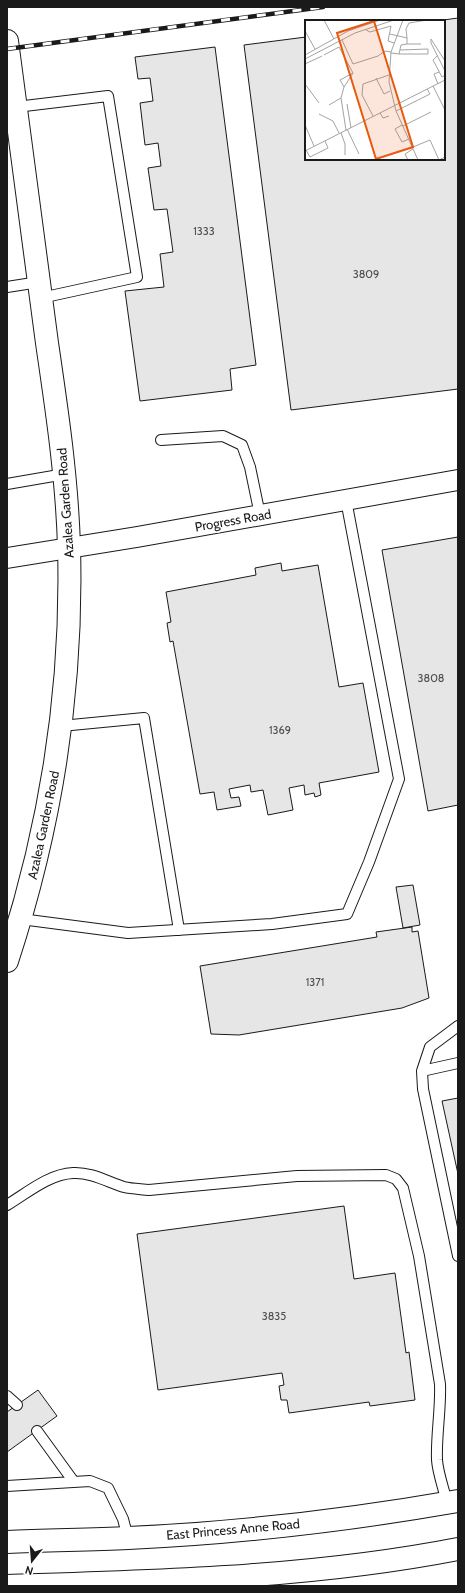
<svg xmlns="http://www.w3.org/2000/svg" width="465" height="1593" font-family="Cabin,sans-serif">
<rect width="100%" height="100%" fill="#fff"/>
<path fill="#e6e6e6" stroke="#1a1a1a" d="M 458,18 L 458,389 L 291,410 L 244,45 L 306,37 L 306,159 L 444,159 L 444,21 L 436,21 Z
M 215,47 L 256,365 L 230,369 L 232,390 L 140,401 L 125,291 L 164,287 L 160,254 L 173,252 L 167,209 L 154,210 L 148,168 L 161,166 L 158,143 L 145,145 L 140,103 L 153,101 L 150,78 L 138,79 L 135,57 Z
M 458,537 L 458,805 L 428,811 L 382,550 Z
M 281,563 L 282,571 L 318,565 L 339,687 L 363,683 L 379,772 L 319,783 L 321,795 L 315,797 L 314,793 L 305,795 L 304,785 L 289,788 L 293,810 L 268,815 L 263,790 L 251,792 L 250,785 L 229,789 L 231,798 L 239,797 L 241,806 L 217,810 L 214,792 L 200,794 L 173,641 L 170,642 L 167,623 L 171,622 L 166,592 L 256,575 L 255,568 Z
M 413,885 L 420,925 L 403,928 L 396,887 Z
M 412,927 L 412,932 L 418,931 L 429,998 L 402,1008 L 239,1035 L 211,1034 L 200,966 L 377,937 L 376,932 Z
M 458,1098 L 458,1174 L 442,1101 Z
M 344,1206 L 354,1279 L 395,1273 L 406,1353 L 409,1352 L 415,1400 L 370,1406 L 369,1402 L 289,1413 L 287,1400 L 281,1400 L 279,1386 L 284,1385 L 282,1373 L 158,1390 L 137,1234 Z
M 38,1390 L 57,1416 L 7,1452 L 7,1412 Z"/>
<g fill="none" stroke-linecap="round" stroke-linejoin="round">
<defs>
<path id="service" d="M 16,107 L 108,96 L 137,277 L 41,298
M 7,287 L 39,282
M 161,440 L 223,436 L 242,445 L 250,467 L 260,515
M 7,484 L 65,474
M 61,726 L 144,718 L 179,930
M 21,919 L 128,933 L 272,924 L 347,914 L 369,862 L 399,779 L 346,500
M 458,1026 L 430,1047 L 422,1071 L 423,1089 L 458,1256
M 422,1071 L 458,1063
M 7,1205 C 27,1193 49,1174 73,1173 C 91,1172 108,1182 124,1187 C 132,1189 141,1189 149,1190 L 297,1176 L 386,1175 L 396,1179 L 403,1188 L 419,1256 L 440,1384 C 441,1410 436,1435 437,1460 C 438,1474 444,1489 447,1503
M 7,1396 L 17,1405
M 37,1431 L 74,1482
M 7,1486 L 90,1481 L 108,1488 L 123,1519 L 128,1538"/>
<path id="minor" d="M 7,558 L 137,537 L 458,480"/>
<path id="secondary" d="M 7,41 C 20,142 34,242 47,343 C 57,411 67,478 69,547 C 73,688 51,827 7,961
M 7,1542 C 47,1540 88,1540 128,1538 C 238,1533 349,1520 458,1501
M 7,1586 C 158,1581 309,1578 458,1549"/>
</defs>
<use href="#service" stroke="#1a1a1a" stroke-width="12"/>
<use href="#minor" stroke="#1a1a1a" stroke-width="22"/>
<use href="#secondary" stroke="#1a1a1a" stroke-width="24"/>
<use href="#service" stroke="#fff" stroke-width="10"/>
<use href="#minor" stroke="#fff" stroke-width="20"/>
<use href="#secondary" stroke="#fff" stroke-width="22"/>
<defs>
<path id="rail" d="M 7,49 L 323,7"/>
</defs>
<use href="#rail" stroke="#1a1a1a" stroke-width="4.5"/>
<use href="#rail" stroke="#fff" stroke-width="3" stroke-dasharray="9" stroke-linecap="butt"/>
</g>
<g text-anchor="middle" dominant-baseline="central" stroke-width="3" stroke-linejoin="round" paint-order="stroke">
<g font-size="11" fill="#4d4d4d">
<text x="204" y="231">1333</text>
<text x="366" y="274">3809</text>
<text x="431" y="678">3808</text>
<text x="280" y="730">1369</text>
<text x="315" y="982">1371</text>
<text x="274" y="1316">3835</text>
</g>
<g font-size="13" fill="#1a1a1a" stroke="#fff">
<text transform="translate(65 503) rotate(-94)">Azalea Garden Road</text>
<text transform="translate(233 520) rotate(-10)">Progress Road</text>
<text transform="translate(43 825) rotate(-78)">Azalea Garden Road</text>
<text transform="translate(233 1529) rotate(-5)">East Princess Anne Road</text>
</g>
</g>
<g transform="translate(305 20)">
<rect width="140" height="140" fill="#fff"/>
<path fill="none" stroke="#a3a3a3" stroke-width="1" d="M 19,0 L 29,19M 98,0 L 86,32 L 84,62 L 91,91 L 113,140M 61,10 L 65,12 L 86,6 L 83,21 L 89,23M 0,11 L 10,29M 85,14 L 102,18 L 102,24 L 96,25 L 94,34 L 86,33M 102,18 L 101,9 L 104,3 L 122,0M 37,20 L 48,44 L 73,36 L 80,31 L 86,32M 102,24 L 116,24M 94,34 L 123,34 L 123,29 L 95,30M 0,35 L 43,11 L 75,0M 19,35 L 34,27 L 48,53 L 39,67 L 36,78 L 41,110M 132,36 L 128,40 L 137,57 L 140,55M 0,39 L 50,13 L 89,0M 140,41 L 126,19 L 126,23 L 140,51M 0,44 L 17,36M 71,58 L 79,74 L 85,71M 0,64 L 14,83M 133,64 L 129,54 L 134,52M 128,66 L 140,90M 39,67 L 35,60 L 48,53M 42,84 L 46,108M 24,85 L 36,78M 91,91 L 125,74 L 122,69M 75,93 L 78,98 L 84,96M 14,94 L 28,101 L 34,113M 68,96 L 57,75 L 58,64 L 84,55M 0,105 L 9,126M 97,105 L 90,109 L 97,122 L 104,119M 98,106 L 126,92M 42,109 L 54,134M 36,113 L 40,124 L 40,135M 108,127 L 125,120 L 134,140 L 140,137M 1,130 L 5,137 L 23,128 L 20,121M 0,131 L 140,60M 103,140 L 100,134 L 108,129"/>
<path fill="#e8590c" fill-opacity="0.15" stroke="#e8590c" stroke-width="2" d="M 69,1 L 108,127 L 71,139 L 32,13 Z"/>
<rect width="140" height="140" fill="none" stroke="#1a1a1a" stroke-width="2"/>
</g>
<rect width="465" height="1593" fill="none" stroke="#1a1a1a" stroke-width="16"/>
<g transform="translate(32 1561) rotate(197)" stroke="#ffffff" stroke-width="3" paint-order="stroke">
<path d="M0-3L7 15L0 10L-7 15Z" fill="#1a1a1a"/>
<text y="-6" font-size="11" font-weight="bold" text-anchor="middle" fill="#1a1a1a">N</text>
</g>
</svg>
